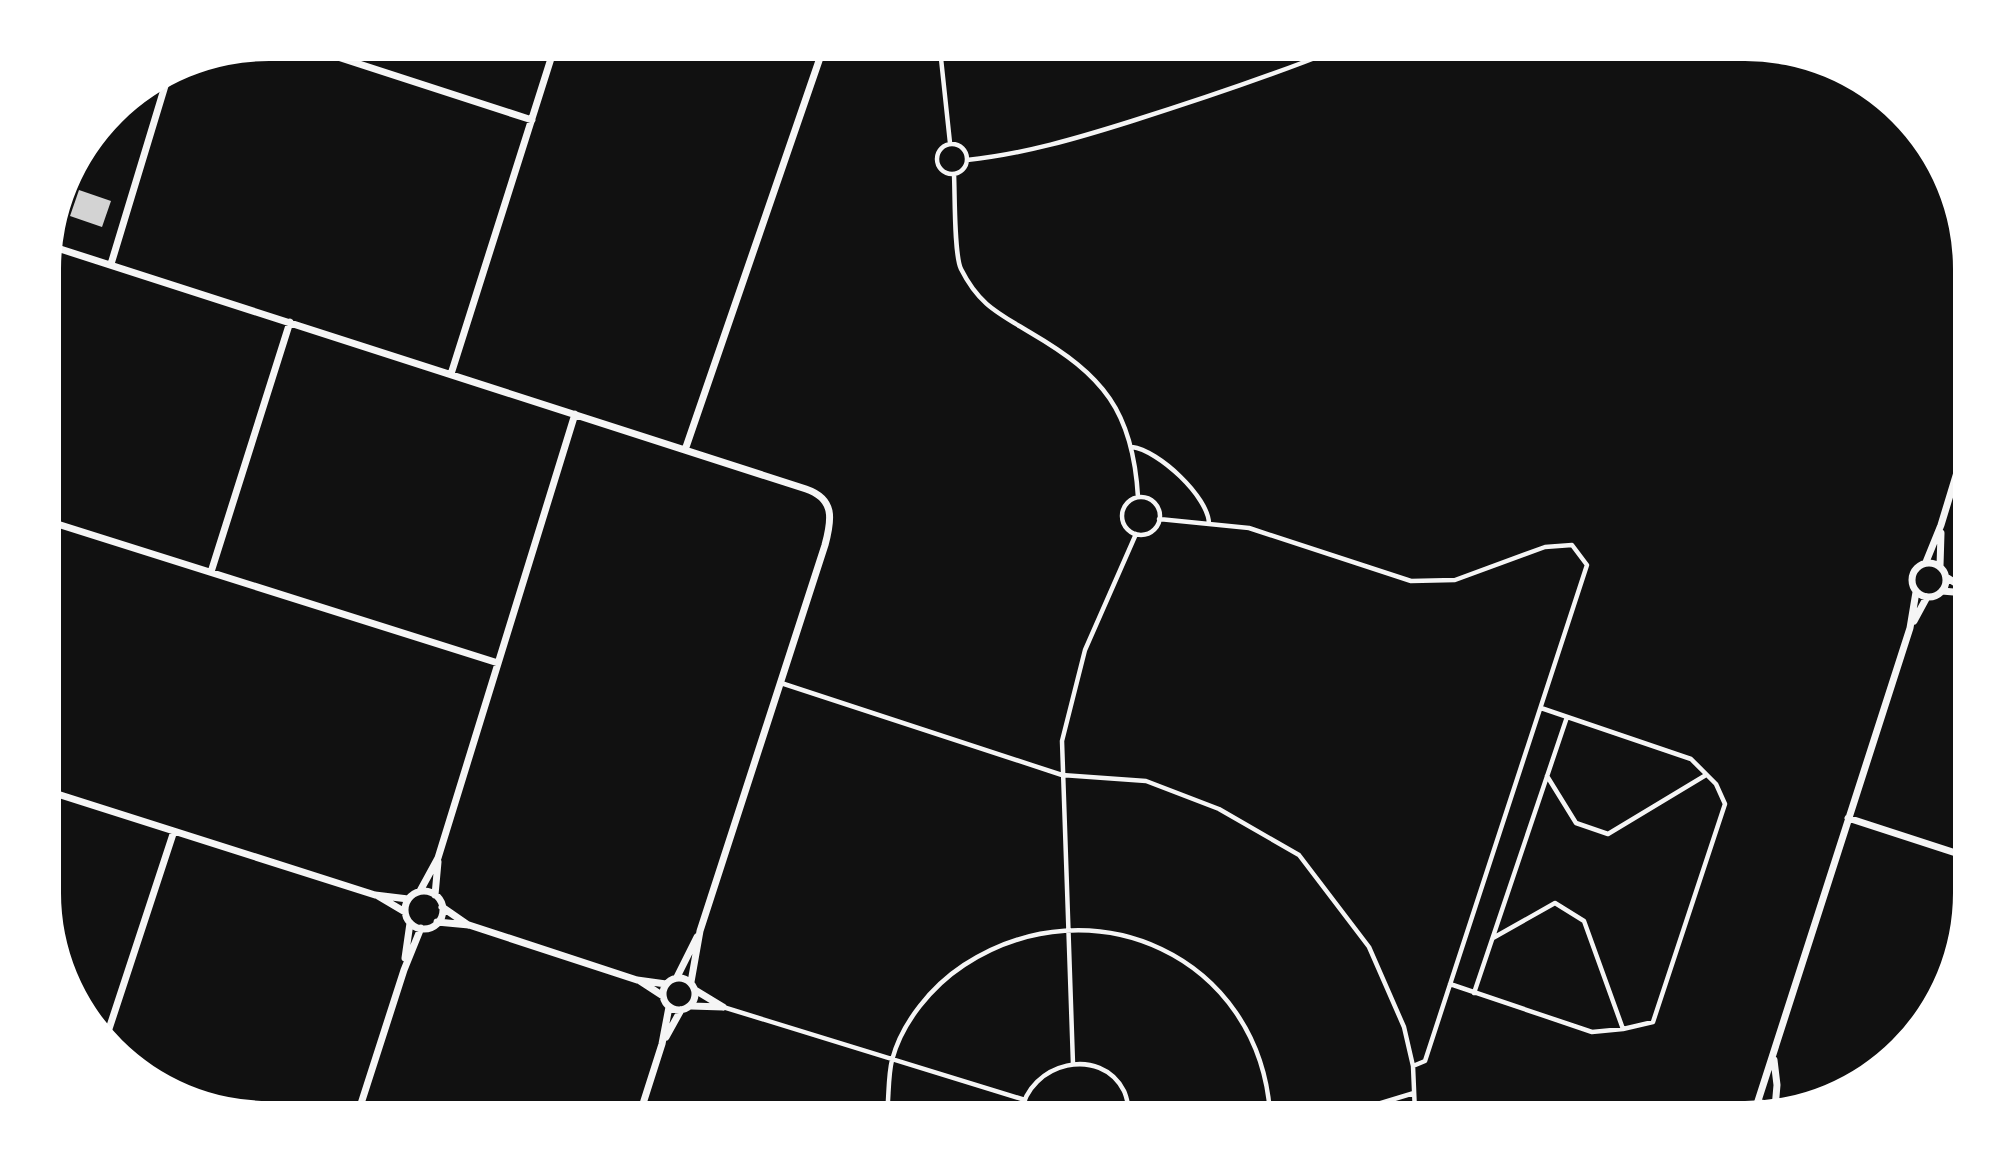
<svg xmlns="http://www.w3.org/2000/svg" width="2014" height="1162" font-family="'PT Sans Narrow',sans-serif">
<rect width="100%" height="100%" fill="#111"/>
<path fill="#d3d3d3" d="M 79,190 L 111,201 L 102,227 L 70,216 Z"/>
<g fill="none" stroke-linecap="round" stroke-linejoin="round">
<path stroke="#f5f5f5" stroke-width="4.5" d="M 940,49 L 950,143
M937 159a15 15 0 1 1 30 0a15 15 0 1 1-30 0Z
M 967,160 C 1024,154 1078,138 1132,121 C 1202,99 1270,76 1338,49
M 954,174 C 955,194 954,255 961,269 C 979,305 998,313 1031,333 C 1103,375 1133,411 1138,497
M 1132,447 C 1158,450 1209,497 1209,524
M1122 516a19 19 0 1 1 38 0a19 19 0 1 1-38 0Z
M 1159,519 L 1249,528 L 1411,581 L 1455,580 L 1545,547 L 1572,545 L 1587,565 L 1425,1061 L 1413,1066
M 781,683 L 1062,775 L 1146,781 L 1219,809 L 1299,855 L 1369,947 L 1404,1027 L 1413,1066 L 1415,1113
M 1547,776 L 1576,823 L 1608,834 L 1706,775
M 1493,938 L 1555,903 L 1584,921 L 1623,1029
M 1450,984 L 1592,1032 L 1623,1029 L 1653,1022 L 1725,804 L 1716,784 L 1691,759 L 1541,708
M 1474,993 L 1567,717
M 723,1007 L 1025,1100
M 1073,1064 L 1062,741 L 1085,650 L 1136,534
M 887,1113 C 889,1096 888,1076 892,1060 C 902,1022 932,986 964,965 C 1093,881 1259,957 1270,1113
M 1021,1113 C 1029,1062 1101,1045 1124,1091 C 1127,1097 1128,1106 1130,1113
M 1348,1113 L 1414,1093"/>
<path stroke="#f5f5f5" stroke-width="7" d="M 313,49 L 532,120
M 51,246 L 806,489 C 835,499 832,519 825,545 L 700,931 L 691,982
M 111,264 L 168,76
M 451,374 L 554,49
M 685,450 L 823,49
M 51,522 L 498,663
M 1926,562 L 1941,525 L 1965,446
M1912 580a17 17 0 1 1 34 0a17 17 0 1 1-34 0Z
M 1940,566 L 1941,533
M 211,572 L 290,322
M 1946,577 L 1965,589
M 1942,591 L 1965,593
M 1914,621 L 1927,597
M 51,792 L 375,895 L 408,899
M 1848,818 L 1965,856
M 420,891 L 438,858 L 575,414
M405 910a19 19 0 1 1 38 0a19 19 0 1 1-38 0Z
M 435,895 L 438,862
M 378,896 L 405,912
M 442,907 L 468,925
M 437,922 L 469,925 L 637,980 L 666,984
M 405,958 L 410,923
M 677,977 L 697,937
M663 994a16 16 0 1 1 32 0a16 16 0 1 1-32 0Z
M 640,981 L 663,996
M 695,990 L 723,1007
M 691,1006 L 723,1007
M 107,1035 L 174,831
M 666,1037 L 681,1010
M 1774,1060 L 1777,1085 L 1775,1108
M 1757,1104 L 1910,628 L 1916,592
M 358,1113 L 404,970 L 421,928
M 640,1113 L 662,1044 L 669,1007
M 1747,1113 L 1752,1106 L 1762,1103 L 1775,1108"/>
</g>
<path d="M0 0H2014V1162H0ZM269 61H1745A208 208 0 0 1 1953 269V893A208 208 0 0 1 1745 1101H269A208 208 0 0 1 61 893V269A208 208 0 0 1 269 61Z" fill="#fff" fill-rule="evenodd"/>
</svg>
